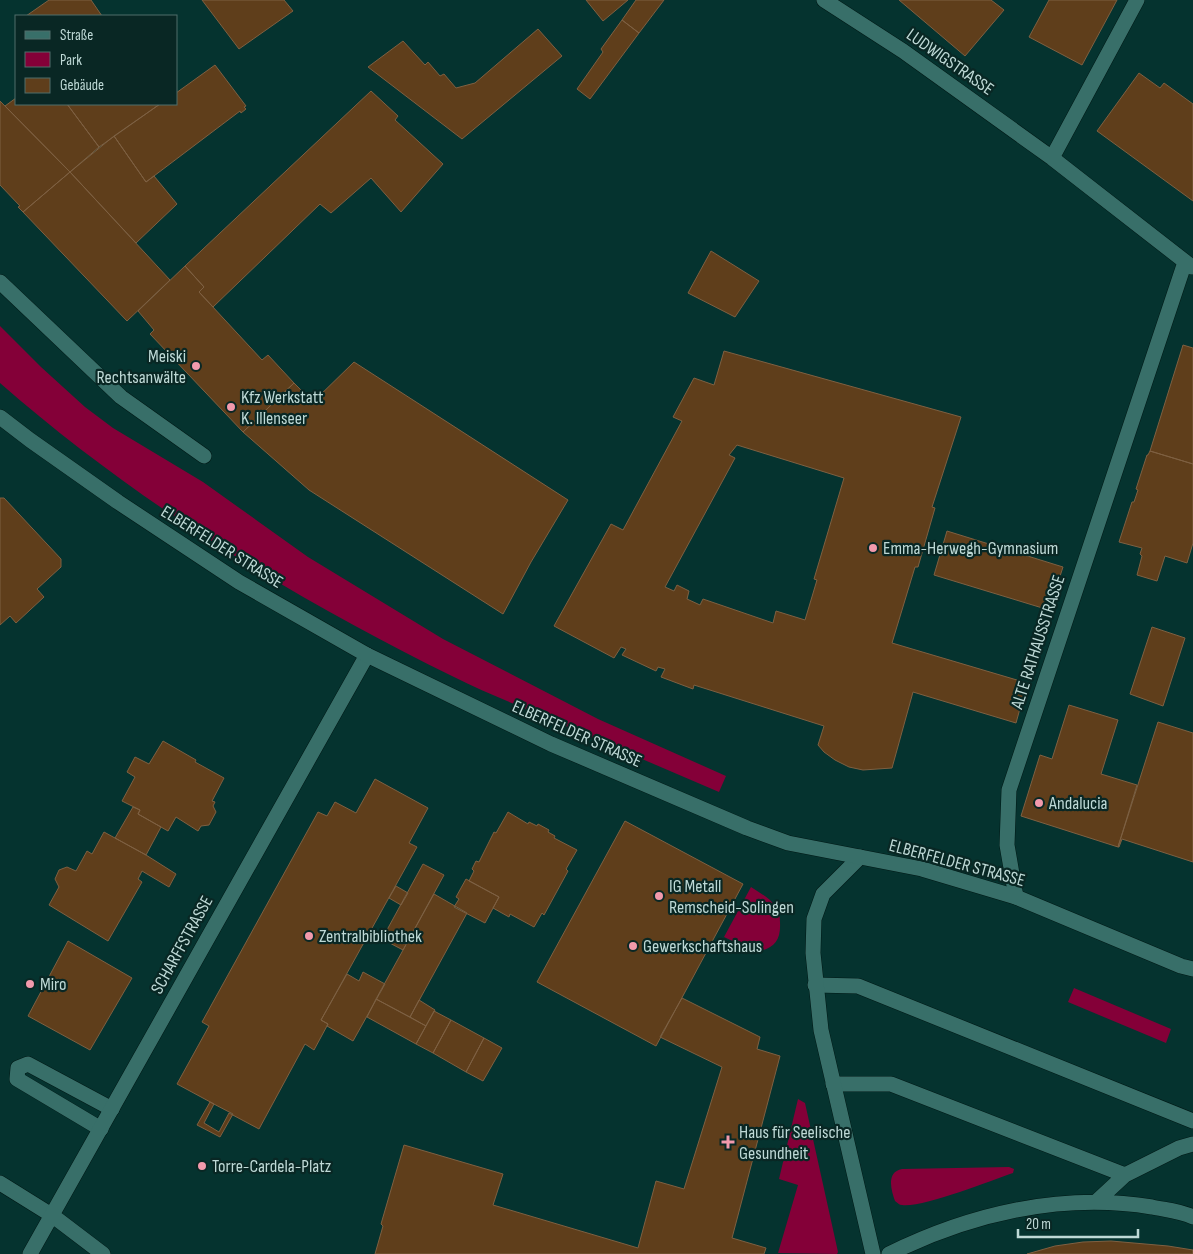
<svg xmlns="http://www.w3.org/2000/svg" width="1193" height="1254" font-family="'Sofia Sans Condensed',sans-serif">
<rect width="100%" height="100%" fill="#05332f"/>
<path fill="#840038" d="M 0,326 L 41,367 L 85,407 L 113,428 L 203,482 L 308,557 L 443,639 L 598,719 L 726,776 L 719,792 C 660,767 601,741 542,716 C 513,703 483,692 454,677 C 293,598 136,502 0,383 Z
M 751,887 C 760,893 770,898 776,907 C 779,911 780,917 780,922 C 781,941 774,948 756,952 L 724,937 Z
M 1074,988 L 1171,1029 L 1166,1043 L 1068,1002 Z
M 798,1099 L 805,1103 L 838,1252 L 837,1254 L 778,1253 L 798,1185 L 779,1179 Z
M 1009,1167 L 1014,1169 L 1013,1173 C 990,1181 922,1208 902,1205 C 899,1205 898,1203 895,1201 C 891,1190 886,1172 902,1169 Z"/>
<path fill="#5f3e1b" stroke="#7e6042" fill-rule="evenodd" d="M 49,0 L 91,0 L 102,16 L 26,16 Z
M 202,0 L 284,0 L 293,11 L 239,49 Z
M 586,0 L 628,0 L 603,21 Z
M 636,0 L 664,0 L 639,33 L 622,20 Z
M 899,0 L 991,0 L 1004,10 L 965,56 Z
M 1049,0 L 1117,0 L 1082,65 L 1029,37 Z
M 622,20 L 639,33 L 590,99 L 577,89 L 603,52 L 601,49 Z
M 538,29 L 562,56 L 462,139 L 368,67 L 403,41 L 425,65 L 428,62 L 440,76 L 444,74 L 456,88 L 475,83 Z
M 215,65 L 246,106 L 244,107 L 246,109 L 241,113 L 240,111 L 146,182 L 114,136 L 160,104 L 176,104 L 176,93 Z
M 1139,73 L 1160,88 L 1164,83 L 1193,104 L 1193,201 L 1097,131 Z
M 371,91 L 398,116 L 395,120 L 443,164 L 401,212 L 371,178 L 331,213 L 320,204 L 213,307 L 199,292 L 204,287 L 185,266 Z
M 16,98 L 16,104 L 67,104 L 99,147 L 70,172 L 5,106 Z
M 0,101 L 70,172 L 23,212 L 18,207 L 20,206 L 0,185 Z
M 67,104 L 160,104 L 99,147 Z
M 114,136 L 146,182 L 154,176 L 177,204 L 136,243 L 70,172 Z
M 70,172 L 170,280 L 127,321 L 23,212 Z
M 711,251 L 759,281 L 735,317 L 688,293 Z
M 185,266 L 204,287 L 199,292 L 262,360 L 268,355 L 294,383 L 243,432 L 150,334 L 154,330 L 138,311 Z
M 1183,345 L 1193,348 L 1193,464 L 1150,451 Z
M 724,351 L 961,417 L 932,507 L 935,508 L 918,567 L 915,567 L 892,643 L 1027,683 L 1016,723 L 913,692 L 892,768 L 863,770 L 849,767 L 835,760 L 824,752 L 818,745 L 824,726 L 694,685 L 693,689 L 661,677 L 665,669 L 658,667 L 656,671 L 622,655 L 626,649 L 621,647 L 614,658 L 554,626 L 611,524 L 623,530 L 682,421 L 673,417 L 694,378 L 714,385 ZM 737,445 L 844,478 L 814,579 L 817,580 L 805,620 L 776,611 L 773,623 L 703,599 L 700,605 L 687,599 L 689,591 L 677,585 L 674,591 L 665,587 L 735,458 L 729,455 Z
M 354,362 L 568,500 L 531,562 L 503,614 L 309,490 L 243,432 L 294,383 L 313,402 Z
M 1150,451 L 1193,464 L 1193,543 L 1187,563 L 1165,556 L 1157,581 L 1137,575 L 1142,556 L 1140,554 L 1142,548 L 1119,542 L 1132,502 L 1134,502 L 1138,490 L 1136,489 L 1147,455 L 1148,455 Z
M 0,498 L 4,498 L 61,559 L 61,567 L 37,589 L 44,597 L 16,623 L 10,616 L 0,625 Z
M 947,531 L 1063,567 L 1049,610 L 934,575 Z
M 1152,627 L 1185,638 L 1163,706 L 1130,694 Z
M 1069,705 L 1118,720 L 1101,774 L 1137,785 L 1118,847 L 1021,816 L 1040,755 L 1052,759 Z
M 1158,722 L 1193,733 L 1193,862 L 1122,839 L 1119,847 L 1118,847 Z
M 163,741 L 196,760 L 195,762 L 224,778 L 212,801 L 215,802 L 213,806 L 216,812 L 209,825 L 201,826 L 198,831 L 176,817 L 168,831 L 138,814 L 140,810 L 122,801 L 135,777 L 127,772 L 135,757 L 149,764 Z
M 375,779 L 428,808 L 409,843 L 417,847 L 321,1020 L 328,1024 L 314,1050 L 305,1044 L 259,1129 L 229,1113 L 219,1132 L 204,1123 L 214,1104 L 177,1084 L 209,1026 L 202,1022 L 318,812 L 327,816 L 335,802 L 356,813 Z
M 133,807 L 140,810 L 138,814 L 161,827 L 146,855 L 115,838 Z
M 508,812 L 528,824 L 529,822 L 537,826 L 538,824 L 549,830 L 548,832 L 555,836 L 554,838 L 577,850 L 566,869 L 568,871 L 544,915 L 542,913 L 534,927 L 510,914 L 509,917 L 493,908 L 499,897 L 469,881 L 474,871 L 472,869 L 476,861 L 479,862 L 494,832 L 496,833 Z
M 625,821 L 743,884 L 656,1046 L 537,982 Z
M 104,832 L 146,855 L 176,874 L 169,887 L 142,871 L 138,879 L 142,882 L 108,941 L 49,905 L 59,887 L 55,879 L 59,870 L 67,867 L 76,871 L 87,851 L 92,854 Z
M 423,864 L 444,875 L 403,950 L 382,939 Z
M 466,879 L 499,897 L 485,923 L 454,907 L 459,899 L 456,897 Z
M 396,886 L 408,893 L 401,905 L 389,898 Z
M 434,894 L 467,913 L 410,1017 L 376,999 Z
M 68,941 L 132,978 L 90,1050 L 28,1016 Z
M 363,972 L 385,984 L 353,1041 L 327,1026 L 328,1024 L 321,1020 L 347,974 L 359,981 Z
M 682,998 L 760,1037 L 757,1049 L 780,1056 L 732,1238 L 766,1248 L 764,1254 L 375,1254 L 383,1226 L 381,1224 L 404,1145 L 503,1174 L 493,1205 L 638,1248 L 656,1181 L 684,1189 L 722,1067 L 660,1037 Z
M 376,999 L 426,1026 L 416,1044 L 367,1017 Z
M 419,1000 L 435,1010 L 426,1026 L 410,1017 Z
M 434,1011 L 451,1020 L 433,1053 L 416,1044 Z
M 451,1020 L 484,1038 L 466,1072 L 433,1053 Z
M 484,1038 L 502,1048 L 483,1081 L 466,1072 Z
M 210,1102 L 233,1114 L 220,1137 L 197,1125 Z
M 1111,1241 L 1168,1246 L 1193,1250 L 1193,1254 L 1027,1254 L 1055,1246 L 1083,1242 Z"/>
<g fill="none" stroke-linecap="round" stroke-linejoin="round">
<defs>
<path id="lane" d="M 815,985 L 858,986 L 1193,1121
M 833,1084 L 891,1084 L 1125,1175
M 101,1129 L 17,1079 L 18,1068 L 28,1064 L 112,1109
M 0,1183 L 53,1216
M 1097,1201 L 1125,1175 L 1179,1148 L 1193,1144
M 889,1254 C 970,1214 1062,1192 1152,1207 C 1166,1210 1180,1211 1193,1217"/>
<path id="street" d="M 824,0 L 903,51 L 1052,158 L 1192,267
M 1052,158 L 1137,0
M 860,857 L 823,894 L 814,919 L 813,953 L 821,1030 L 873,1254
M 1016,897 L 1007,845 L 1009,790 L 1185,262
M 53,1216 L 103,1254
M 30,1254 L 367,655"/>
<path id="secondary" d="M 0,282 L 121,397 L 204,456
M 0,417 L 30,440 L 118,502 L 239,582 L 367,655 L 551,744 L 747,828 L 788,843 L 922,869 L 1016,897 L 1181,966 L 1193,969"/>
</defs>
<use href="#lane" stroke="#001916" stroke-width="16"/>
<use href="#street" stroke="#001916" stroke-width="16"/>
<use href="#secondary" stroke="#001916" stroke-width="16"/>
<use href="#lane" stroke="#386f69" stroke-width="15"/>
<use href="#street" stroke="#386f69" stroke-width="15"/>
<use href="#secondary" stroke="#386f69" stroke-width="15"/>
</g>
<g fill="#f29aac" stroke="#092724" stroke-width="2">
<circle cx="196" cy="366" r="5"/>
<circle cx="231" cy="407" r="5"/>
<circle cx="873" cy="548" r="5"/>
<circle cx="1039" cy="803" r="5"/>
<circle cx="659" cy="896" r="5"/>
<circle cx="309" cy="936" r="5"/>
<circle cx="633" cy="946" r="5"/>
<circle cx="30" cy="984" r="5"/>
<path d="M725.5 1134.5h5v5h5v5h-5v5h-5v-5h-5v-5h5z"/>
<circle cx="202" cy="1166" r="5"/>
</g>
<g text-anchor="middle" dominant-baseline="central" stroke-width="4.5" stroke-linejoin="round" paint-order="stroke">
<g font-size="18" fill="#bed9d6" stroke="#092724">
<text transform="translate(950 62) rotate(35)">LUDWIGSTRASSE</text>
<text transform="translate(222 547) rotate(32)">ELBERFELDER STRASSE</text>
<text transform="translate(1038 642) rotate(-72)">ALTE RATHAUSSTRASSE</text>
<text transform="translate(577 734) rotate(24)">ELBERFELDER STRASSE</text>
<text transform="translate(957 863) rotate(15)">ELBERFELDER STRASSE</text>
<text transform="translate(182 945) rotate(-61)">SCHARFFSTRASSE</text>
</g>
<g font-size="18" fill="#bed9d6" stroke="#092724" text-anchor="start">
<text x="186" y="356" text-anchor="end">Meiski<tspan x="186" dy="21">Rechtsanwälte</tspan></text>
<text x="241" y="397">Kfz Werkstatt<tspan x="241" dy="21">K. Illenseer</tspan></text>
<text x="883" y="548">Emma-Herwegh-Gymnasium</text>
<text x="1049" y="803">Andalucia</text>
<text x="669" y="886">IG Metall<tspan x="669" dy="21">Remscheid-Solingen</tspan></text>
<text x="319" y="936">Zentralbibliothek</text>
<text x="643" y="946">Gewerkschaftshaus</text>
<text x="40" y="984">Miro</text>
<text x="739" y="1132">Haus für Seelische<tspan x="739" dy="21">Gesundheit</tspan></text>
<text x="212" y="1166">Torre-Cardela-Platz</text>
</g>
</g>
<rect x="15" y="15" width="162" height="90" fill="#092724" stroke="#516e6b"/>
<rect x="25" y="31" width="25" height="8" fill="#386f69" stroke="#516e6b"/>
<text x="60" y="40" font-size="15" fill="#bed9d6">Straße</text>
<rect x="25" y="52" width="25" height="15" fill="#840038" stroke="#516e6b"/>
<text x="60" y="65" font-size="15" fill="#bed9d6">Park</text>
<rect x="25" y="78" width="25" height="15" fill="#5f3e1b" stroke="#516e6b"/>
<text x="60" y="90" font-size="15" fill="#bed9d6">Gebäude</text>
<path d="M1018 1229v8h120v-8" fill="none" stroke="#bed9d6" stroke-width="2.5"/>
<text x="1026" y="1229" font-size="15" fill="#bed9d6" stroke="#092724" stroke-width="4" paint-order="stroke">20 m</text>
</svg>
